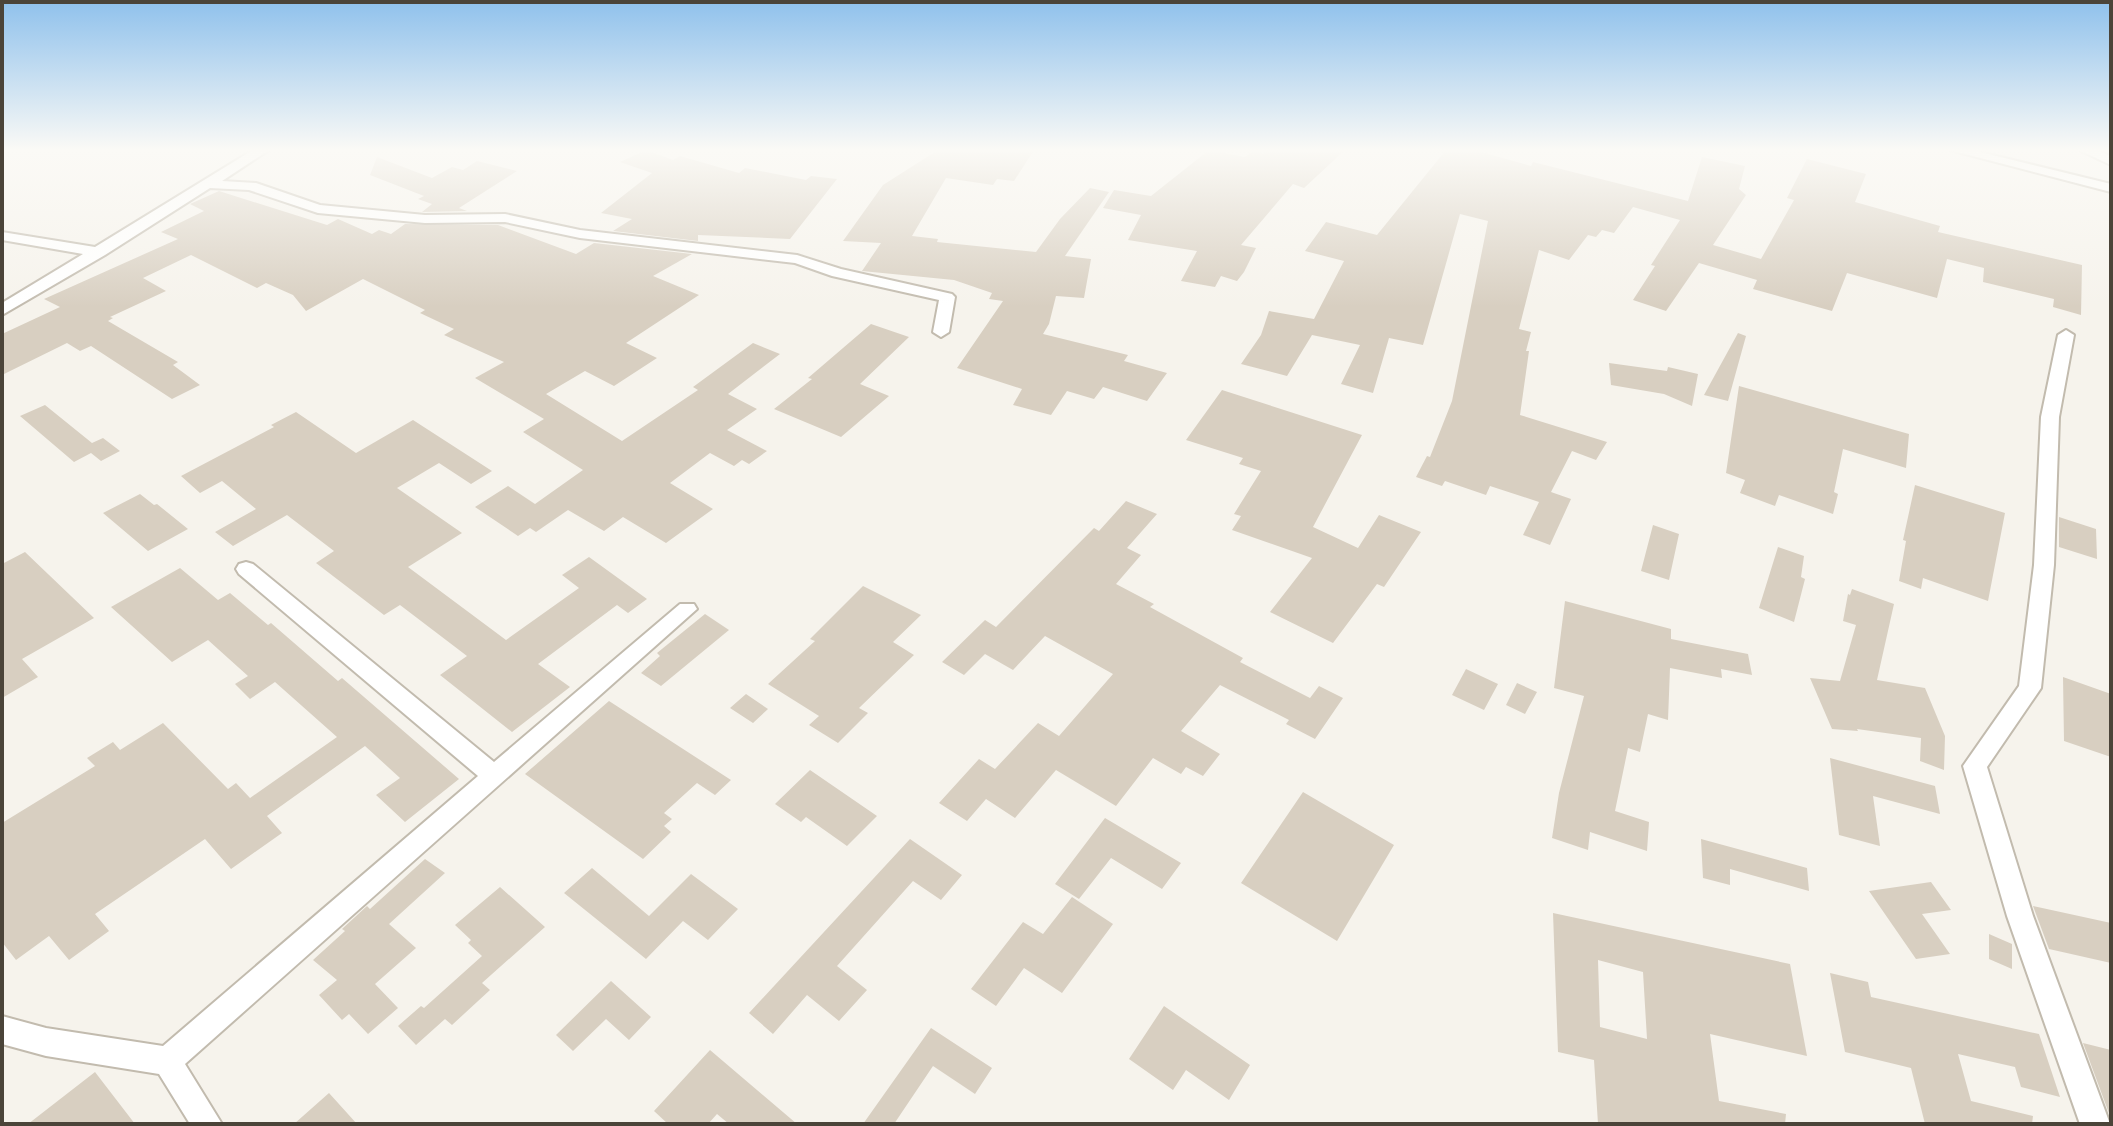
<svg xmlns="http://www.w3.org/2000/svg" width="2113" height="1126" font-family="Barlow,sans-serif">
<rect width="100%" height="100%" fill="#f6f3ec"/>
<path fill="#d8cfc1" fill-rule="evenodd" d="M 646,150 L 673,160 L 680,156 L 739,173 L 745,168 L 806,180 L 811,176 L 837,179 L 790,239 L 698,235 L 698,241 L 613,231 L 632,219 L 601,213 L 652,173 L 620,162 Z
M 938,150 L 1034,150 L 1014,181 L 997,179 L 993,185 L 946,178 L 912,236 L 938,239 L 937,242 L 1036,252 L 1060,219 L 1090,188 L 1109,192 L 1065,256 L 1091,259 L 1084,298 L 1056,296 L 1049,324 L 1043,334 L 1128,355 L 1124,361 L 1167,373 L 1147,401 L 1103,387 L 1094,399 L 1067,391 L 1051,415 L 1013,405 L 1022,389 L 957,368 L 1003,301 L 989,299 L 992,293 L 954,280 L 862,271 L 881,243 L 843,241 L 883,185 Z
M 1209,150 L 1245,157 L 1253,151 L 1263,154 L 1267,150 L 1345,150 L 1304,188 L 1293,184 L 1241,245 L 1256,248 L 1244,272 L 1237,281 L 1221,276 L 1215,287 L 1181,281 L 1197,251 L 1128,240 L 1141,215 L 1103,208 L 1114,190 L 1151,196 Z
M 1446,150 L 1474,150 L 1531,166 L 1533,162 L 1688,201 L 1702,157 L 1745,166 L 1739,189 L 1746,195 L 1713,245 L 1761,259 L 1794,200 L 1787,198 L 1807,159 L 1866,174 L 1855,202 L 1940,226 L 1938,232 L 2082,265 L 2081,315 L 2053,307 L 2054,299 L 1983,282 L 1984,268 L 1947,259 L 1937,298 L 1847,273 L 1832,311 L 1753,289 L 1757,280 L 1699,263 L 1666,311 L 1633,300 L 1655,266 L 1651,265 L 1680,220 L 1633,207 L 1614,233 L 1602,230 L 1596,237 L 1588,235 L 1569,260 L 1539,250 L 1519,329 L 1531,332 L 1526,351 L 1529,351 L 1520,415 L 1607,442 L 1596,460 L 1572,451 L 1551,492 L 1571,499 L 1550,545 L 1523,535 L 1539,502 L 1490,486 L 1486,495 L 1445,481 L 1442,486 L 1416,477 L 1427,456 L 1430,457 L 1452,401 L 1488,221 L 1460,214 L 1423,345 L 1389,338 L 1373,393 L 1341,384 L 1360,345 L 1312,335 L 1287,376 L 1241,364 L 1261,335 L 1269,311 L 1314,319 L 1344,261 L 1305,251 L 1326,222 L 1377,235 Z
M 377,157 L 432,178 L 452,167 L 463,170 L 477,161 L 517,171 L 459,208 L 467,211 L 422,212 L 432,204 L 418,199 L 424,196 L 370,175 Z
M 219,191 L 327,225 L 338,219 L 372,234 L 379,230 L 391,234 L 405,224 L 498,225 L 576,254 L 594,243 L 692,254 L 653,276 L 699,295 L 626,343 L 657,358 L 614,386 L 585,371 L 546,394 L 622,441 L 698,390 L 693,387 L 753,343 L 780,354 L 728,394 L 757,409 L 727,430 L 767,451 L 749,464 L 742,460 L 734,466 L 710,453 L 670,483 L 713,509 L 666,543 L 623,517 L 604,531 L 568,510 L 536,532 L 530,528 L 518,536 L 475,507 L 508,486 L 535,504 L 583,470 L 523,432 L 544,419 L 475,378 L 504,362 L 444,335 L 454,329 L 420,313 L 425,310 L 363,279 L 306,311 L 293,295 L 266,283 L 257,288 L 191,255 L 143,278 L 166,291 L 110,317 L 113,318 L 108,321 L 178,362 L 173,365 L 200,385 L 172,399 L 91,346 L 80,351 L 67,343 L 2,375 L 2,334 L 60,307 L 44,299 L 178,239 L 161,232 L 204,211 L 190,204 Z
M 871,324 L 909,337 L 860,384 L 889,396 L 841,437 L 774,409 L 812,379 L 808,378 Z
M 1738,333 L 1746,336 L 1728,401 L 1704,395 Z
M 1609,363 L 1667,371 L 1668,367 L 1698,374 L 1692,406 L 1664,394 L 1611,385 Z
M 1739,386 L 1909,434 L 1906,468 L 1843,449 L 1834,492 L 1838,494 L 1833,514 L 1779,495 L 1775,506 L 1740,493 L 1745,480 L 1726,473 Z
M 1222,390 L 1362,435 L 1313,527 L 1358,548 L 1379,515 L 1421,532 L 1384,587 L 1377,584 L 1333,643 L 1270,612 L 1312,558 L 1232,530 L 1241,516 L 1234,514 L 1261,471 L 1239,464 L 1243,458 L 1186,440 Z
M 45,405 L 92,443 L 103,438 L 120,451 L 101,461 L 91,453 L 74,462 L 20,416 Z
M 296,412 L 356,453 L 413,420 L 492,471 L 471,484 L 439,463 L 397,488 L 462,533 L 408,567 L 506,640 L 579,588 L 562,575 L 589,557 L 647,599 L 628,613 L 617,605 L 538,664 L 570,687 L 512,732 L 440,675 L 467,656 L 400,605 L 384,615 L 316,563 L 334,551 L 287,515 L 233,546 L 215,532 L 256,509 L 222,481 L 200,493 L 181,476 L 274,427 L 271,425 Z
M 1915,485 L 2005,513 L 1988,601 L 1923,578 L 1921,589 L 1899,581 L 1906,541 L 1903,540 Z
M 140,494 L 154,505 L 157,504 L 188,529 L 148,551 L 103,513 Z
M 1126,501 L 1157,514 L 1127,548 L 1141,555 L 1116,584 L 1154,604 L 1150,607 L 1243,658 L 1240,662 L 1310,698 L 1319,686 L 1343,698 L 1315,739 L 1286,724 L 1289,720 L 1220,685 L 1181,731 L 1220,754 L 1203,776 L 1186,767 L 1181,774 L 1153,758 L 1116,806 L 1056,770 L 1015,818 L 986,799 L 967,821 L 939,803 L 979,759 L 995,769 L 1038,723 L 1059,736 L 1113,674 L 1045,636 L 1013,670 L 985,654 L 964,675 L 942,662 L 985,620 L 996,627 L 1094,528 L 1099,531 Z
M 2059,517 L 2096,529 L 2097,559 L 2059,547 Z
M 1653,525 L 1679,534 L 1669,580 L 1641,571 Z
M 1778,547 L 1804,556 L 1801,577 L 1805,579 L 1794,622 L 1759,608 Z
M 25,552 L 94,618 L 22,659 L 38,677 L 2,698 L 2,564 Z
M 180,568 L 218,600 L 230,593 L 268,625 L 271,623 L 338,681 L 342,678 L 459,779 L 405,822 L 376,795 L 400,778 L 365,746 L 267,816 L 282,833 L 231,869 L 205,839 L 95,914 L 109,931 L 69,960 L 49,936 L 16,960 L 2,942 L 2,823 L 95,766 L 87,758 L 113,742 L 120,750 L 163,723 L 228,789 L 236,783 L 250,798 L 337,737 L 275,682 L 250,699 L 235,684 L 248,676 L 208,640 L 172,662 L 111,607 Z
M 863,586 L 921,615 L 893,642 L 914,655 L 859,708 L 868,713 L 838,743 L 809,725 L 819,716 L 768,684 L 815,641 L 810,639 Z
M 1852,589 L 1894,604 L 1877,680 L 1925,688 L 1945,736 L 1944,770 L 1920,761 L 1921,738 L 1857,729 L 1858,731 L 1832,729 L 1810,678 L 1840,681 L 1856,625 L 1843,621 L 1848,594 L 1850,595 Z
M 1565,601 L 1671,629 L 1671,639 L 1748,654 L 1752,675 L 1721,669 L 1722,678 L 1670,668 L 1668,720 L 1648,714 L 1640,752 L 1628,748 L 1615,811 L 1649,822 L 1647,851 L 1590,832 L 1588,850 L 1552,838 L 1559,793 L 1584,696 L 1554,688 Z
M 705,614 L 729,630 L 661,686 L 641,673 L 660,656 L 657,653 Z
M 1466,669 L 1498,684 L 1484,710 L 1452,695 Z
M 2063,677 L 2111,694 L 2111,757 L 2064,741 Z
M 1517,683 L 1537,692 L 1525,714 L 1506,705 Z
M 746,694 L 768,709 L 753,723 L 730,708 Z
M 609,701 L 731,780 L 715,795 L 697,783 L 664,813 L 672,819 L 664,826 L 671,832 L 643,859 L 525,774 Z
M 1830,758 L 1935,786 L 1940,814 L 1873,796 L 1880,846 L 1839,835 Z
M 810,770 L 877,816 L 847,846 L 806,817 L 801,822 L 775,804 Z
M 1303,792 L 1394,845 L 1337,941 L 1241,883 Z
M 1105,818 L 1181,863 L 1162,889 L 1111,858 L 1079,899 L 1055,884 Z
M 910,839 L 962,875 L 941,900 L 913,881 L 837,966 L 867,990 L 839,1021 L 807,995 L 773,1034 L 749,1013 Z
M 1701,839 L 1807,868 L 1809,891 L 1730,869 L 1730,885 L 1703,878 Z
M 425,859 L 445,873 L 389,924 L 416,948 L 375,984 L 398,1008 L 368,1034 L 349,1014 L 342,1020 L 319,995 L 337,980 L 313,960 L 345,931 L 342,929 L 367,906 L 370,909 Z
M 592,868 L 649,916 L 691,874 L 738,909 L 708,940 L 683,921 L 646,959 L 564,893 Z
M 1931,882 L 1951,910 L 1922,914 L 1950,954 L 1916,959 L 1869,891 Z
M 500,887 L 545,927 L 482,983 L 490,990 L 452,1025 L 445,1019 L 416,1045 L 398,1026 L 421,1006 L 424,1008 L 482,956 L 468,943 L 471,940 L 455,925 Z
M 1072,897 L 1113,924 L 1062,993 L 1024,968 L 996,1006 L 971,989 L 1023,922 L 1043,934 Z
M 2033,906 L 2111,923 L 2111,963 L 2049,949 Z
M 1553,913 L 1790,964 L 1807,1056 L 1710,1034 L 1719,1101 L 1786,1114 L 1785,1124 L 1598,1124 L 1594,1060 L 1558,1052 ZM 1598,960 L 1643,972 L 1647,1039 L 1600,1027 Z
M 1989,934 L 2012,944 L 2012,969 L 1989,959 Z
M 1830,973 L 1868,982 L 1871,997 L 2039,1034 L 2060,1097 L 2021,1087 L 2015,1067 L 1958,1054 L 1971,1101 L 2033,1116 L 2032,1124 L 1925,1124 L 1911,1068 L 1845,1052 Z
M 611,981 L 651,1017 L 629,1040 L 606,1019 L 573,1051 L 556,1035 Z
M 1164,1006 L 1250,1065 L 1229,1100 L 1186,1070 L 1173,1090 L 1129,1059 Z
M 931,1028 L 992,1068 L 975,1094 L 933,1066 L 894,1124 L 863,1124 Z
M 2083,1043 L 2111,1050 L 2111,1116 L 2110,1116 Z
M 710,1050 L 797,1124 L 729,1124 L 717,1114 L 708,1124 L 668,1124 L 654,1111 Z
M 95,1072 L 135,1124 L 28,1124 Z
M 329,1093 L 357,1124 L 294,1124 Z"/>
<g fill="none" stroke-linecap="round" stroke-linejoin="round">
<defs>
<path id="street" d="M 253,150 L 269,150 L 222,181 L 256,183 L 320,205 L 425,215 L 505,214 L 580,230 L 797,255 L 841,269 L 952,294 L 955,297 L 949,332 L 941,337 L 933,332 L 939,300 L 832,276 L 795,263 L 580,238 L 505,222 L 425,223 L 318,213 L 249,190 L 210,188 L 105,255 L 2,315 L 2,303 L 83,254 L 2,240 L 2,232 L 95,247 Z
M 1950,150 L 1972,150 L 2111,184 L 2111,192 Z
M 2079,150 L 2096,150 L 2111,156 L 2111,165 Z
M 2066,330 L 2074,335 L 2059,417 L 2054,565 L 2041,688 L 1987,767 L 2033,916 L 2110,1124 L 2080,1124 L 2007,916 L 1963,766 L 2019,686 L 2034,565 L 2041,417 L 2058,335 Z
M 246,562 L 253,564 L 494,762 L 680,604 L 694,604 L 697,609 L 185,1064 L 222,1124 L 190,1124 L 159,1074 L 46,1056 L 2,1044 L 2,1016 L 46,1028 L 163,1046 L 478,776 L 239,574 L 236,569 L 239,564 Z"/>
</defs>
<use href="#street" stroke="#c2bbae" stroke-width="4"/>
<use href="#street" fill="#fff" fill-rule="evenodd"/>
</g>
<linearGradient id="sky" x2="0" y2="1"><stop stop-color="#8fc1ec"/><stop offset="0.49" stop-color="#fbfaf6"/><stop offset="1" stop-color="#fbfaf6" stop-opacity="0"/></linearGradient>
<rect width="2113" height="307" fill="url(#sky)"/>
<rect width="2113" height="1126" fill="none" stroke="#4b4439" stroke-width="8"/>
</svg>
